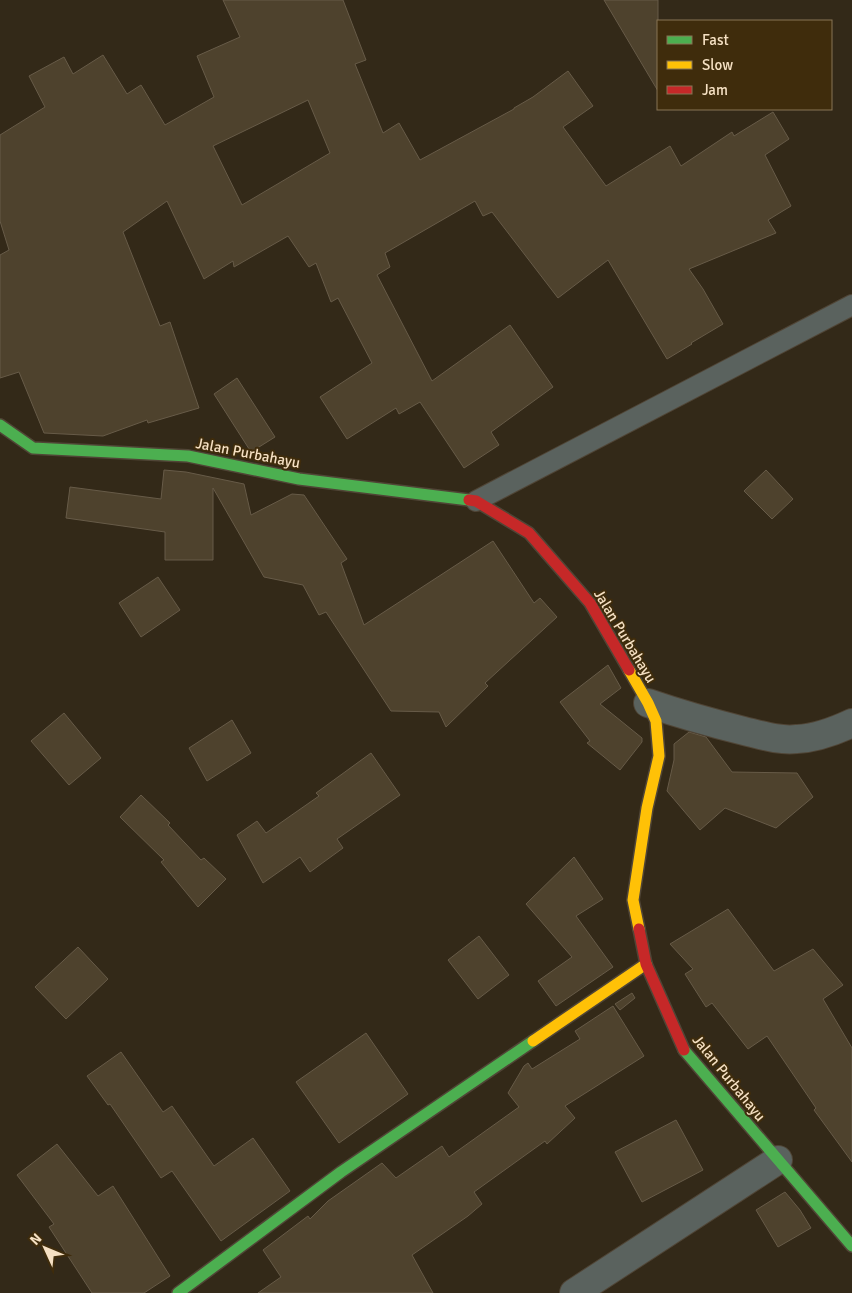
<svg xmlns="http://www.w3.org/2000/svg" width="852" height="1293" font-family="Signika,sans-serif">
<rect width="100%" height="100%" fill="#332918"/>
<path fill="#4e422d" stroke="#675b48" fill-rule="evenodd" d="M 223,0 L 343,0 L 366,60 L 355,64 L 383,133 L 399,123 L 420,160 L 514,109 L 514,108 L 533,97 L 568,71 L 593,106 L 563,127 L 606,186 L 670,146 L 681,166 L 732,132 L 734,136 L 773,112 L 789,139 L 765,155 L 791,206 L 768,220 L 776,233 L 689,269 L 703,289 L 723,324 L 691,343 L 692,344 L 667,359 L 608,260 L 558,298 L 492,212 L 483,216 L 475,201 L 385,253 L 390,267 L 377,275 L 432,381 L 510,325 L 553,387 L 491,432 L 499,445 L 464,468 L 420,402 L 399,414 L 396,408 L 347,439 L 320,397 L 372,363 L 338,298 L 331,302 L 316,263 L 309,267 L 288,236 L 234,267 L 233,261 L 204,279 L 167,201 L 123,232 L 160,326 L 170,322 L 199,408 L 148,423 L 147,420 L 103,436 L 44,433 L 19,372 L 0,378 L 0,255 L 9,250 L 0,221 L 0,135 L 45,107 L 29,76 L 64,57 L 73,74 L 103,55 L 127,94 L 141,85 L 165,125 L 214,97 L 197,56 L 240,37 ZM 308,100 L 330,153 L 242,205 L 213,146 Z
M 604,0 L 658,0 L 658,91 Z
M 237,378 L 275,437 L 251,452 L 214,394 Z
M 164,470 L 186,472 L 244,484 L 251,515 L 292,494 L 304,495 L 347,559 L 341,563 L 364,625 L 493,541 L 534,603 L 540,598 L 557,617 L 485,683 L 488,686 L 446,727 L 439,712 L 391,711 L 326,612 L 319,615 L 303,585 L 264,577 L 213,488 L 213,560 L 165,560 L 165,532 L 66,518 L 70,487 L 161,499 Z
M 766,470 L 793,499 L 772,519 L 744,491 Z
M 158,577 L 180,610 L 141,637 L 119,603 Z
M 608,665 L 621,688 L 600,704 L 642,738 L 642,742 L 620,770 L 587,743 L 590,741 L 560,702 Z
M 64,713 L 101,758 L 69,785 L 31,741 Z
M 232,720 L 251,753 L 207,781 L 189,748 Z
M 689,732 L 706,737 L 732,772 L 797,773 L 813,797 L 776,828 L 725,808 L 700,830 L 667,791 L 674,760 L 674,744 Z
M 371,753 L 400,795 L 337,839 L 343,848 L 310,872 L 300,857 L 263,883 L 237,835 L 257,821 L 266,833 L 319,796 L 316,793 Z
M 141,795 L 170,823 L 168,825 L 201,860 L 204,858 L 226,879 L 198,907 L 161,862 L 164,860 L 120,817 Z
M 574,857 L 603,899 L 576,916 L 613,967 L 556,1006 L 538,981 L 572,957 L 526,904 Z
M 728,909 L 774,971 L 813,949 L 843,985 L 823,999 L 852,1048 L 852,1162 L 814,1110 L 816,1108 L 767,1036 L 748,1049 L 712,1003 L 706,1007 L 685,974 L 693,969 L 670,944 Z
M 479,936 L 509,975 L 478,999 L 448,960 Z
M 78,947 L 108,979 L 66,1019 L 35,987 Z
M 632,993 L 635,998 L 620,1010 L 615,1004 Z
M 613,1006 L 644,1056 L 565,1106 L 575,1118 L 547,1144 L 545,1141 L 474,1192 L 482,1204 L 468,1216 L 412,1255 L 433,1293 L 258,1293 L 281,1277 L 263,1250 L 308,1216 L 310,1219 L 328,1201 L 382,1163 L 396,1178 L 442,1146 L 449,1157 L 519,1107 L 508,1093 L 524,1066 L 528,1063 L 532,1069 L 580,1039 L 575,1031 Z
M 366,1033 L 408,1094 L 339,1143 L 296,1082 Z
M 121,1052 L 163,1112 L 172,1106 L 214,1166 L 253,1138 L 290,1191 L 221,1241 L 172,1171 L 161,1178 L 110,1104 L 108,1105 L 87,1076 Z
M 676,1120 L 703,1170 L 642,1202 L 615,1152 Z
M 57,1144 L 98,1196 L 113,1186 L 170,1276 L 144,1293 L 92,1293 L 49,1227 L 54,1224 L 17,1175 Z
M 785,1192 L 800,1210 L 811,1228 L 778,1247 L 756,1210 Z"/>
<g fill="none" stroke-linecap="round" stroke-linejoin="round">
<defs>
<path id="lane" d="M 476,501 L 852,305"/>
<path id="street" d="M 648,703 C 680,714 712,723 744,731 C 761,735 779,741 797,739 C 817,738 835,731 852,723
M 574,1293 L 778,1160"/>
<path id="fast" d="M 0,425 L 33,448 L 188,456 L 299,479 L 469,500
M 684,1050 L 852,1246
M 178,1293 L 341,1172 L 533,1041"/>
<path id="slow" d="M 629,670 L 648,703 L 656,721 L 659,756 L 647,808 L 633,900 L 639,929
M 533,1041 L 646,964"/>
<path id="jam" d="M 469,500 L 476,501 L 529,533 L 590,603 L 629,670
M 639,929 L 646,964 L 684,1050"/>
</defs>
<use href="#lane" stroke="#504536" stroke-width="22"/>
<use href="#street" stroke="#504536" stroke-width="30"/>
<use href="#fast" stroke="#504536" stroke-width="14"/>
<use href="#slow" stroke="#504536" stroke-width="14"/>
<use href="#jam" stroke="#504536" stroke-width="14"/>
<use href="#lane" stroke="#5a625e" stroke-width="20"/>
<use href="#street" stroke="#5a625e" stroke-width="28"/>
<use href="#fast" stroke="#4caf50" stroke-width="11"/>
<use href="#slow" stroke="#ffc107" stroke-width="11"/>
<use href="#jam" stroke="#c62828" stroke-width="11"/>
</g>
<g text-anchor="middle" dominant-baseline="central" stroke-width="4" stroke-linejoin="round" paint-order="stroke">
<g font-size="15" fill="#f5e0c3" stroke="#3f2c0c">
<text transform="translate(248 453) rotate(11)">Jalan Purbahayu</text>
<text transform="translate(625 636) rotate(59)">Jalan Purbahayu</text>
<text transform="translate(729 1078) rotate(51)">Jalan Purbahayu</text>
</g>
</g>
<rect x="657" y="20" width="175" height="90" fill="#3f2c0c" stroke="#887455"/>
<rect x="667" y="36" width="25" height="8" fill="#4caf50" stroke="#887455"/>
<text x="702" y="45" font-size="15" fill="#f5e0c3">Fast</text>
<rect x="667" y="61" width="25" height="8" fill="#ffc107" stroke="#887455"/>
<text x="702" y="70" font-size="15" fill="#f5e0c3">Slow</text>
<rect x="667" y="86" width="25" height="8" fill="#c62828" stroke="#887455"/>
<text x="702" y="95" font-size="15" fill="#f5e0c3">Jam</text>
<g transform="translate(45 1248) rotate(314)" stroke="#3f2c0c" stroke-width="4" paint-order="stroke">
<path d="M0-4L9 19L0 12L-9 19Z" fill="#f5e0c3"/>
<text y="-8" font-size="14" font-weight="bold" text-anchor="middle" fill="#f5e0c3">N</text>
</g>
</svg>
